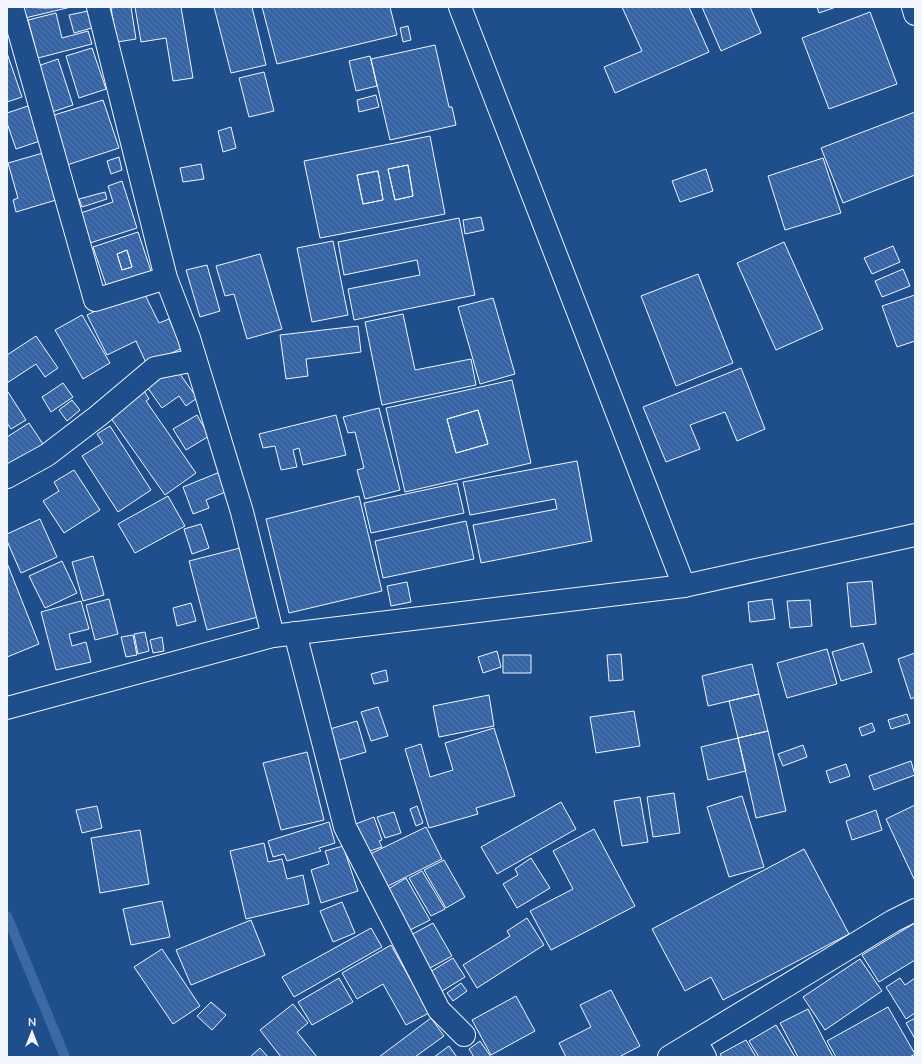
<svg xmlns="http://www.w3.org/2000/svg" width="922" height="1064" font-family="'Nunito Sans',sans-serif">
<defs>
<pattern id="building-back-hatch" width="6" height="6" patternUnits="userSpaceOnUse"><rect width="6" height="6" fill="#3563a3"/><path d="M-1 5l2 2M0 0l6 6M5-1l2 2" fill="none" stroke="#537ab1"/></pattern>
</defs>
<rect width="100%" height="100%" fill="#1f4e8c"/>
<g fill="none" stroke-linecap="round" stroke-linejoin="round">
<path stroke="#3b69a3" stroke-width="10" d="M 7,916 L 65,1057"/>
</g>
<path fill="url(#building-back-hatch)" stroke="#f2f6ff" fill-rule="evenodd" d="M 18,7 L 46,8 L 71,7 L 21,19 Z
M 119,7 L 131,7 L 136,39 L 117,42 L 111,8 Z
M 135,7 L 181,7 L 193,78 L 173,81 L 166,38 L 141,42 Z
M 214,7 L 252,7 L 266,65 L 231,73 Z
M 262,7 L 390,7 L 397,35 L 277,64 Z
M 622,7 L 689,7 L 709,52 L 615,93 L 604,67 L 642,51 Z
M 702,7 L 750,7 L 761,33 L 721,51 Z
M 817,7 L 836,7 L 819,13 Z
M 88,11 L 92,28 L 74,33 L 69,15 Z
M 870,12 L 897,84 L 829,109 L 802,38 Z
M 56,13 L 62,38 L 88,31 L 92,44 L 38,58 L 28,20 Z
M 408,26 L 411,40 L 403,42 L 400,28 Z
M 435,45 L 449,107 L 452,107 L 456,125 L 390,140 L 371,59 Z
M 92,48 L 106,89 L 79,98 L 66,56 Z
M 7,53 L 22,97 L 7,102 Z
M 370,56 L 377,86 L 356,91 L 349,61 Z
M 58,59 L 73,105 L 49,113 L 35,67 Z
M 264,72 L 274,111 L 249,117 L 239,78 Z
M 376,95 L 379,107 L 359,112 L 357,100 Z
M 103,100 L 119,148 L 67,165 L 51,116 Z
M 28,106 L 40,141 L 16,149 L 7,123 L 7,113 Z
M 915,112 L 915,175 L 843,203 L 821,148 Z
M 231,127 L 236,148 L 223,152 L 218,131 Z
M 430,136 L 445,214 L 320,238 L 304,161 ZM 408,165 L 413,196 L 395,200 L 388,169 ZM 378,171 L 383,200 L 363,204 L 357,175 Z
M 43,153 L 56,200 L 16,212 L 13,200 L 18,198 L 8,163 Z
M 119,157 L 122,170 L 111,174 L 107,161 Z
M 823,158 L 841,213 L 785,230 L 768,176 Z
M 201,164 L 204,179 L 183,182 L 180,168 Z
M 408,165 L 413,196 L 395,200 L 388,169 Z
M 706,169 L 713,191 L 680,202 L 672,181 Z
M 378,171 L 383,200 L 363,204 L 357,175 Z
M 122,181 L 137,228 L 90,243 L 81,213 L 113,202 L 108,186 Z
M 105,192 L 107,199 L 82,207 L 79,199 Z
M 481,217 L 484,230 L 465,234 L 463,220 Z
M 459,218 L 475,295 L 354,320 L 348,289 L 420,275 L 417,260 L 344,275 L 338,242 Z
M 138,232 L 152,274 L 107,288 L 93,247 ZM 127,250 L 132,267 L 122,270 L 117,254 Z
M 333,241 L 348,315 L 312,322 L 297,248 Z
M 784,242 L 823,329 L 776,350 L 737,263 Z
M 893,246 L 900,262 L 872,274 L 864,258 Z
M 127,250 L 132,267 L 122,270 L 117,254 Z
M 260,254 L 282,329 L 247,339 L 234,294 L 225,296 L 216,266 Z
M 207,265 L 220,311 L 200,317 L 186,270 Z
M 903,269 L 910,286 L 882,297 L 875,281 Z
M 698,274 L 733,363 L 676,386 L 641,296 Z
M 142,289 L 159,323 L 169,319 L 182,348 L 147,365 L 136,341 L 107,355 L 87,315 Z
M 915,295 L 915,341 L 897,347 L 882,306 Z
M 493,298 L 515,374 L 480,384 L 458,307 Z
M 403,314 L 415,370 L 471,359 L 476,385 L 382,405 L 365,322 Z
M 82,315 L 110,363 L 83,379 L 55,330 Z
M 358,326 L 361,352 L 306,359 L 308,376 L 286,379 L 280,335 Z
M 36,336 L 58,368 L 45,377 L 36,364 L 7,383 L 7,355 Z
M 175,367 L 197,398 L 186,406 L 179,396 L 162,408 L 147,387 Z
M 741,368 L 765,429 L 737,441 L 725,412 L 690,425 L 700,449 L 666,462 L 643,407 Z
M 512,380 L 531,463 L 405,492 L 386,408 ZM 478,410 L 488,444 L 456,453 L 447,419 Z
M 63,383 L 73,397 L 51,412 L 42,397 Z
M 143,389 L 149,399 L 146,401 L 196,473 L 165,495 L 108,414 Z
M 7,392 L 8,392 L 26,420 L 11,429 L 7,423 Z
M 72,400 L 80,410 L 67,421 L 59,410 Z
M 379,408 L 400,490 L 365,499 L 357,470 L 364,468 L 355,432 L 348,433 L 343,417 Z
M 478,410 L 488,444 L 456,453 L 447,419 Z
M 197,415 L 209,436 L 186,450 L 173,429 Z
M 336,415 L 346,455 L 303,465 L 299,448 L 293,450 L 297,467 L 281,470 L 275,446 L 263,448 L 259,434 Z
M 29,423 L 43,444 L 7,468 L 7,437 Z
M 110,426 L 151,490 L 118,512 L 82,456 L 103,443 L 97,434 Z
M 577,461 L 592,541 L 481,563 L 473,525 L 557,509 L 555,499 L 470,515 L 463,482 Z
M 74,470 L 100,510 L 64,533 L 43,501 L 59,491 L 54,482 Z
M 220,472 L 228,491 L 206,500 L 209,508 L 193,514 L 183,487 Z
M 457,483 L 464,513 L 371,533 L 364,503 Z
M 168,496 L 185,526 L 135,553 L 118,524 Z
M 359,496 L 382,591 L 289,613 L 266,519 Z
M 40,519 L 57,557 L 21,573 L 7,541 L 7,534 Z
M 466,521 L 474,559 L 383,578 L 375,541 Z
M 201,524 L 209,548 L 192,554 L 184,529 Z
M 240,548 L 258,617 L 207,630 L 189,561 Z
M 93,556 L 104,595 L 83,601 L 72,562 Z
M 62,561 L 77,593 L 45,608 L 29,576 Z
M 7,563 L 39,644 L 7,657 Z
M 872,581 L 876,624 L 851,627 L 847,583 Z
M 407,582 L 411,602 L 391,606 L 387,586 Z
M 109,599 L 118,634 L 95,640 L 86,605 Z
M 772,599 L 775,619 L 750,622 L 748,602 Z
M 810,600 L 812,626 L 790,628 L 787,601 Z
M 81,601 L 89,629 L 69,634 L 72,646 L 86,642 L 91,662 L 56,670 L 41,612 Z
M 191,603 L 196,621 L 177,626 L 173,608 Z
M 145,632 L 149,651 L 138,654 L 134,634 Z
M 133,635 L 137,655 L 126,657 L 121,637 Z
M 162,637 L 164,651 L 153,653 L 150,640 Z
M 863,643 L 872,672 L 841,681 L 832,652 Z
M 827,649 L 837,684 L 787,698 L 777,663 Z
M 497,651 L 501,667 L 483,673 L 478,657 Z
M 915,653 L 915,697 L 911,699 L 898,659 Z
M 621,654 L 623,680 L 609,681 L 607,655 Z
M 503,655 L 531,655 L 531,673 L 503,673 Z
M 752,664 L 759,694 L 708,706 L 702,676 Z
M 386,670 L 388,681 L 374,684 L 371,674 Z
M 759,694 L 768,731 L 738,738 L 729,701 Z
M 489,695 L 494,726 L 439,737 L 433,706 Z
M 378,707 L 388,736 L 371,741 L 361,712 Z
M 634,711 L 640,746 L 596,753 L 590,717 Z
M 907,714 L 910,723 L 891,729 L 888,720 Z
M 357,721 L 366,752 L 339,760 L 330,729 Z
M 872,723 L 875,731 L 862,736 L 859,728 Z
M 494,728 L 515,796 L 476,808 L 478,814 L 429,828 L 405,749 L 421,744 L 430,777 L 453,770 L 445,743 Z
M 768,731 L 786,811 L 756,818 L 738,738 Z
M 738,738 L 746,771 L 708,780 L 701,747 Z
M 803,745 L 807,757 L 783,766 L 778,754 Z
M 307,752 L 324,820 L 281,830 L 263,763 Z
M 911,761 L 915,775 L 874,790 L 869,776 Z
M 846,764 L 850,776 L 830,783 L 826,771 Z
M 674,793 L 680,833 L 653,837 L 647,797 Z
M 742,796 L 764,867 L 729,877 L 707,807 Z
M 640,797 L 648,842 L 622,846 L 614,801 Z
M 561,802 L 576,829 L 497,874 L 481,847 Z
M 915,805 L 915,881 L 886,819 Z
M 97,806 L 102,828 L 82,833 L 76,810 Z
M 417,806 L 423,823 L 416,826 L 410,809 Z
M 876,810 L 882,830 L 852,840 L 846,821 Z
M 394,812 L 401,833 L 385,838 L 377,817 Z
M 374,817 L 382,840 L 379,841 L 382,847 L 364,853 L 353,825 Z
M 329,822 L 335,843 L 319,848 L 321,851 L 287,861 L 284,854 L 273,857 L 268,841 Z
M 426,827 L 442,859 L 382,889 L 366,856 Z
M 594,829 L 635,906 L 551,950 L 530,911 L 573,889 L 553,851 Z
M 140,830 L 149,884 L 100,893 L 91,838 Z
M 264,843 L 268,862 L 282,859 L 287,879 L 303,875 L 309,904 L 246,919 L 230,851 Z
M 343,846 L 358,891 L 321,903 L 311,870 L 329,864 L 325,851 Z
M 804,849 L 849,934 L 723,1000 L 711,977 L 685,991 L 652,929 Z
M 531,858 L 550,888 L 517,908 L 503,884 L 518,875 L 515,869 Z
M 444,860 L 465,897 L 446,908 L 424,870 Z
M 422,871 L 445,909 L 431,916 L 409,878 Z
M 406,878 L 430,920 L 408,931 L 385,891 Z
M 162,901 L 170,937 L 131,945 L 123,909 Z
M 342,902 L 355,933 L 333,942 L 320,911 Z
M 527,918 L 544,945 L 477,988 L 463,965 L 510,936 L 507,931 Z
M 251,920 L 265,955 L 191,985 L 176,950 Z
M 433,923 L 452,956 L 430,968 L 411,935 Z
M 915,923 L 915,960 L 879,982 L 862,955 Z
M 371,928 L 382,947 L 294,997 L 282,977 Z
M 391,945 L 429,1013 L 406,1025 L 383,984 L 357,999 L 342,973 Z
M 162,949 L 200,1006 L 173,1024 L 134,967 Z
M 453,958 L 465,977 L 442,991 L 430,972 Z
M 860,959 L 882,991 L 825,1030 L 803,997 Z
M 339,978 L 353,1002 L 312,1025 L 298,1002 Z
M 900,978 L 905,985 L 915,978 L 915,1013 L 906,1019 L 886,987 Z
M 461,983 L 467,991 L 453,1001 L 447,993 Z
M 611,990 L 640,1046 L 619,1057 L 566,1057 L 559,1043 L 591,1027 L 580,1005 Z
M 516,996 L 535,1031 L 491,1055 L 472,1020 Z
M 211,1002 L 226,1015 L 212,1030 L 197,1016 Z
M 293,1004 L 308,1023 L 297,1032 L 317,1057 L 281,1057 L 260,1030 Z
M 888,1007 L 915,1054 L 910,1057 L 836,1057 L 827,1041 Z
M 808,1009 L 825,1042 L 833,1057 L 798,1057 L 780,1023 Z
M 431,1018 L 444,1036 L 415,1057 L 379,1057 Z
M 915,1018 L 915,1039 L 906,1023 Z
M 776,1025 L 795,1057 L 759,1057 L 749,1041 Z
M 746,1040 L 756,1057 L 722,1057 L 720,1054 Z
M 480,1041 L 491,1057 L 474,1057 L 469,1049 Z
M 449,1046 L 457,1057 L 434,1057 Z
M 260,1048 L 268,1057 L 250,1057 Z"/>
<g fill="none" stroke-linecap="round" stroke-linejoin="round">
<defs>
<path id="street" d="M 12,7 L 95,300 L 166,278
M 98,7 L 166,278 L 189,338 L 242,512 L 273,636
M 460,7 L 684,586
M 913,7 L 915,14
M 7,477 L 47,455 L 98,416 L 155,368 L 195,360
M 295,633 L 345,827 L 439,1010 L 464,1035
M 696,1041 L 705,1057
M 669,1057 L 893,921 L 915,910"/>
<path id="secondary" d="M 7,708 L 273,636 L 684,586 L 915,535"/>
</defs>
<use href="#street" stroke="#f2f6ff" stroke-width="24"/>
<use href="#secondary" stroke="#f2f6ff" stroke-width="24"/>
<use href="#street" stroke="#1f4e8c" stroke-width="22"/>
<use href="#secondary" stroke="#1f4e8c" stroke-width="22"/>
</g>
<rect width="922" height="1064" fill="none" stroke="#f2f6ff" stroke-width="16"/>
<g transform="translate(32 1032)" stroke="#1f4e8c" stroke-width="3" paint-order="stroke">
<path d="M0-3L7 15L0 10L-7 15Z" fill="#f2f6ff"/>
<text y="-6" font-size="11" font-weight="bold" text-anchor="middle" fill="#f2f6ff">N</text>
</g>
</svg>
